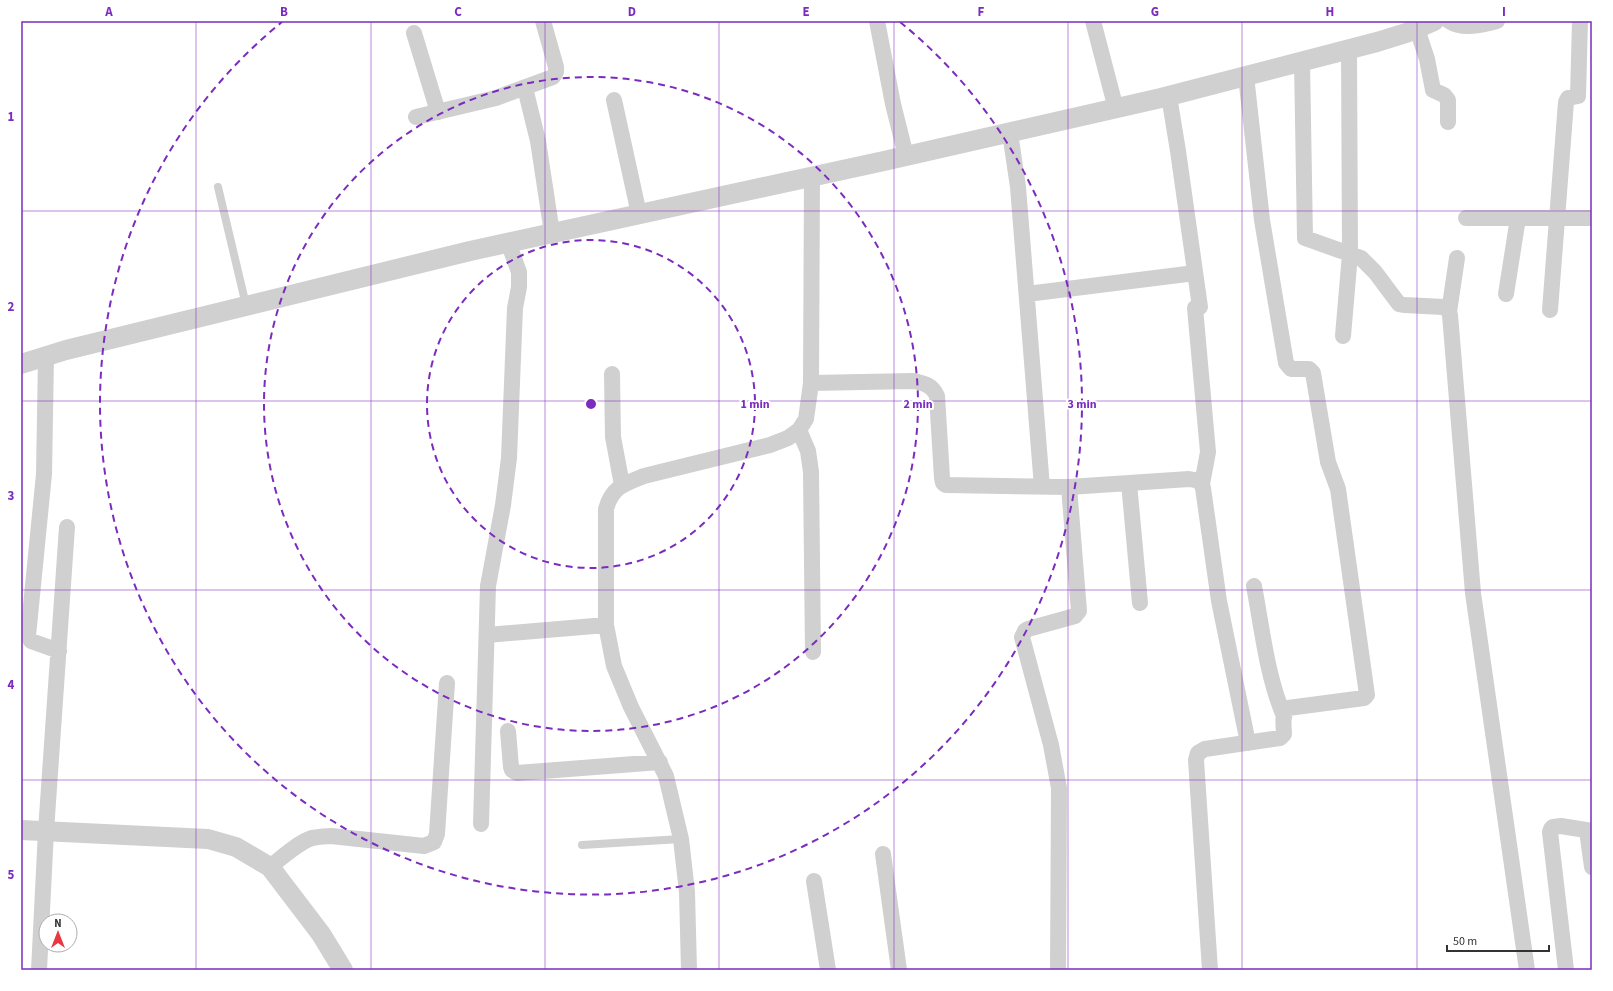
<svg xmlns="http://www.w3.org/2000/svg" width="1613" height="991" font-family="'Source Sans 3',sans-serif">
<rect width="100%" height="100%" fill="#fff"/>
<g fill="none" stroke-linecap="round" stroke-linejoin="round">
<path stroke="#d0d0d0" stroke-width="8" d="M 218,187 L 246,305
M 582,845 L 681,839"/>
<path stroke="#d0d0d0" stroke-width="16" d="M 877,21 L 893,104 L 906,156
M 1093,21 L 1116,109
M 1449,21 C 1463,30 1482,25 1497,21
M 1417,29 L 1427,59 L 1433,90 L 1444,95 L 1448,100 L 1448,122
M 414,33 L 438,112
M 1302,61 L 1305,238 L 1361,258 L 1375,272 L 1399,304 L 1405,305 L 1443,307 L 1448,310 L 1450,315 L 1473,593 L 1527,970
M 525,88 L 538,141 L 552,233
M 1169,96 L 1178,151 L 1200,307
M 614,100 L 639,214
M 416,117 L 496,98 L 553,77 L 556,72 L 556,67 L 543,21
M 1010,133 L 1018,187 L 1042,487
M 1466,218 L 1592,218
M 1027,294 L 1195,273
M 1506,294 L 1518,218
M 1195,308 L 1208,452 L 1202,484
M 1550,310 L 1566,102 L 1568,98 L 1578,96 L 1580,21
M 1449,312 L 1457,258
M 1343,336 L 1350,254 L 1349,49
M 46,356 L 44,474 L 28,636 L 31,641 L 59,651
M 612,374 L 613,437 L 622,485
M 811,383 L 913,381 C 924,383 932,385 937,396 L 942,478 L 943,483 L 946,485 L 1069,487 L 1189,479 L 1200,481 L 1203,488 L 1219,601 L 1248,743
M 799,430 L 808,451 L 811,472 L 813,652
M 1129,483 L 1140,603
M 1254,586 C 1262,628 1267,677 1284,716
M 487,635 L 606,625
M 508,731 L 511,767 L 512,770 L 517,773 L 660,762
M 481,824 L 488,586 L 503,505 L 509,458 L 515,308 L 519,287 L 519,272 L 508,242
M 1587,831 L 1592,867
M 883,854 L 899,970
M 270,867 C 281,858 299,842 312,838 C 318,837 325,836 331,836 L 424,846 L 434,842 L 437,834 L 447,683
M 814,881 L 828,970
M 39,970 L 46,831 L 67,527
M 689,970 L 687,892 L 681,839 L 666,776 L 631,707 L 614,666 L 606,625 L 606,509 C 612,487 624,484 644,476 L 770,445 L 788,438 L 799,430 L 806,419 L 811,383 L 812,177
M 1058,970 L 1059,788 L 1051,745 L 1022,637 L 1025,631 L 1028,629 L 1075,616 L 1079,611 L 1069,487
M 1210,970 L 1196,760 L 1198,753 L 1205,749 L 1280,738 L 1284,734 C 1284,726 1281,715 1288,708 L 1364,698 L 1367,695 L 1338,489 L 1328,462 L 1313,373 L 1309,369 L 1291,369 L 1286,363 L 1262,220 L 1246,76
M 1566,970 L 1550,832 L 1551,829 L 1553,827 L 1561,826 L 1592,831"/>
<path stroke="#d0d0d0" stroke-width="20" d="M 21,364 L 66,350 L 470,251 L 884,161 L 1161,98 L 1377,42 L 1406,33 L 1434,21
M 21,830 L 208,839 L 236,847 L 270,867 L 321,934 L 343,970"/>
</g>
<path fill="none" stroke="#7b2cbf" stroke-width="1" stroke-opacity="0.55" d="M 196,21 L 196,970M 371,21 L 371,970M 545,21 L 545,970M 719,21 L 719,970M 894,21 L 894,970M 1068,21 L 1068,970M 1242,21 L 1242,970M 1417,21 L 1417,970M 21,211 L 1592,211M 21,401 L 1592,401M 21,590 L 1592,590M 21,780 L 1592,780"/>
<g fill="none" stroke="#7b2cbf" stroke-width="2" stroke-dasharray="7 5">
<circle cx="591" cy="404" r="164"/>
<circle cx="591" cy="404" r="327"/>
<path d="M900 22A491 491 0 1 1 282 22"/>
</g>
<circle cx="591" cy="404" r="6" fill="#7b2cbf" stroke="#fff" stroke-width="2"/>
<g font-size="12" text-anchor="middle" font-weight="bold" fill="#7b2cbf" stroke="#fff" stroke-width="4" stroke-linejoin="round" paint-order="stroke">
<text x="755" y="408">1 min</text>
<text x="918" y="408">2 min</text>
<text x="1082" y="408">3 min</text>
</g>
<rect width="1613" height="991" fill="none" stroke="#ffffff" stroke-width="44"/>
<g transform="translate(58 933)"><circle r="19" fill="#ffffff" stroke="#adadad"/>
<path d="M0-3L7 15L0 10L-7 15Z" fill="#ea3542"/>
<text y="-6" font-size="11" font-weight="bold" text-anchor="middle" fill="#333333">N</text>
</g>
<path d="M1447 945v6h102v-6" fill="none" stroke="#333333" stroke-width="2"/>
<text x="1453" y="945" font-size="12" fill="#333333" stroke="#ffffff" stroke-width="3" paint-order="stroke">50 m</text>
<rect x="22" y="22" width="1569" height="947" fill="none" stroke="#7b2cbf" stroke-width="1.5"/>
<g font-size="13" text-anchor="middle" font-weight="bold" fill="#7b2cbf">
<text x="109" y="16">A</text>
<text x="284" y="16">B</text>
<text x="458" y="16">C</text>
<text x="632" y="16">D</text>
<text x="806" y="16">E</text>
<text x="981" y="16">F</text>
<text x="1155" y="16">G</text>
<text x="1330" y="16">H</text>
<text x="1504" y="16">I</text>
<text x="11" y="121">1</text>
<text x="11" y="311">2</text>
<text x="11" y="500">3</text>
<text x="11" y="689">4</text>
<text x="11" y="879">5</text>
</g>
</svg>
